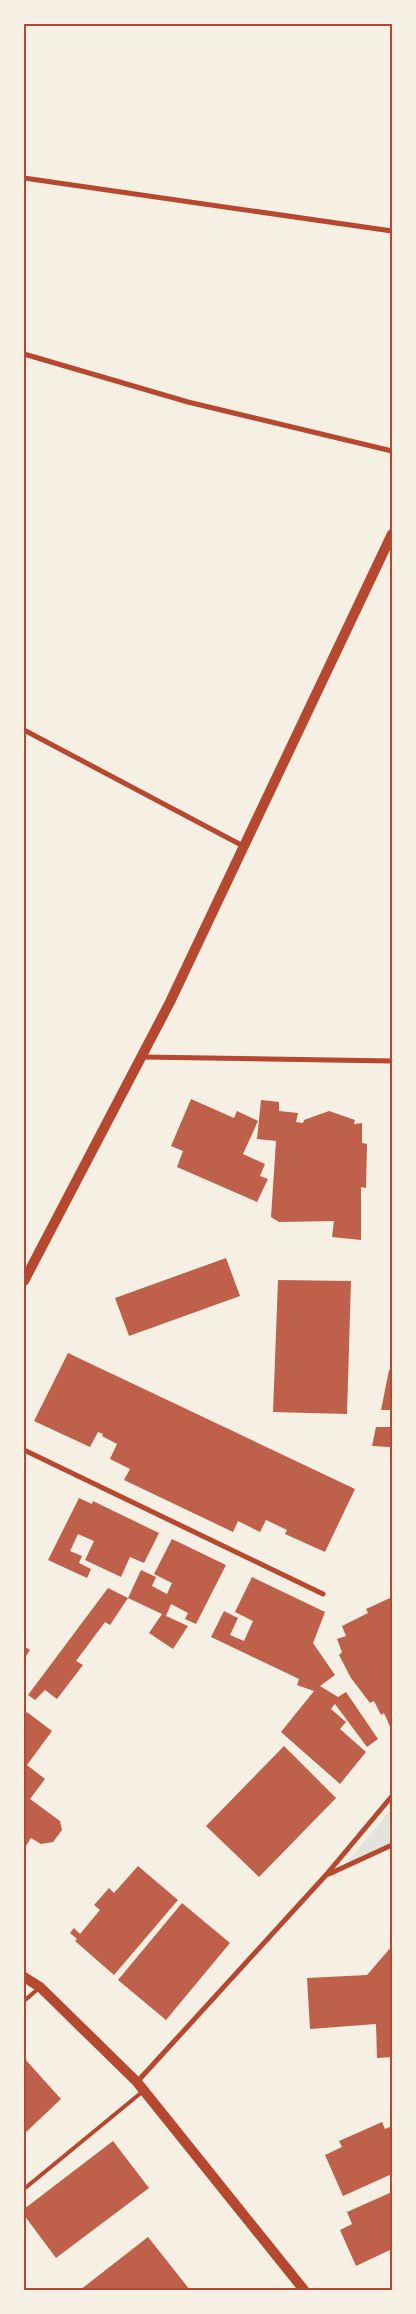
<svg xmlns="http://www.w3.org/2000/svg" width="416" height="2314" font-family="Jost,sans-serif">
<rect width="100%" height="100%" fill="#f6efe4"/>
<path fill="#e2e4dc" d="M 392,1808 L 392,1847 L 339,1872 Z"/>
<path fill="#bf614a" d="M 191,1099 L 234,1118 L 237,1111 L 258,1121 L 243,1154 L 265,1164 L 260,1176 L 268,1179 L 257,1202 L 177,1167 L 183,1151 L 171,1146 Z
M 261,1100 L 279,1102 L 279,1111 L 298,1113 L 296,1122 L 303,1123 L 304,1120 L 329,1111 L 355,1120 L 354,1124 L 362,1123 L 362,1143 L 367,1144 L 366,1188 L 361,1187 L 361,1240 L 332,1237 L 334,1221 L 279,1222 L 271,1217 L 276,1141 L 257,1139 Z
M 226,1258 L 240,1296 L 129,1336 L 115,1298 Z
M 278,1280 L 351,1281 L 347,1414 L 273,1412 Z
M 68,1353 L 355,1489 L 325,1552 L 285,1534 L 287,1530 L 266,1520 L 260,1532 L 238,1521 L 233,1532 L 124,1480 L 130,1469 L 110,1459 L 117,1444 L 102,1436 L 103,1434 L 98,1432 L 90,1447 L 34,1421 Z
M 389,1370 L 392,1370 L 392,1410 L 381,1410 Z
M 376,1427 L 391,1427 L 390,1447 L 372,1446 Z
M 79,1498 L 92,1504 L 93,1501 L 159,1533 L 144,1563 L 130,1557 L 121,1577 L 85,1560 L 94,1541 L 78,1534 L 70,1551 L 82,1556 L 79,1563 L 91,1569 L 87,1578 L 48,1560 Z
M 390,1504 L 392,1504 L 392,1542 L 390,1542 Z
M 172,1539 L 226,1565 L 196,1624 L 185,1619 L 188,1613 L 171,1604 L 166,1616 L 188,1626 L 173,1649 L 149,1633 L 162,1614 L 128,1598 L 141,1570 L 156,1577 L 152,1586 L 167,1594 L 172,1583 L 154,1574 Z
M 252,1577 L 325,1612 L 313,1643 L 335,1675 L 320,1686 L 338,1697 L 346,1692 L 378,1739 L 367,1747 L 335,1704 L 331,1709 L 346,1722 L 340,1729 L 366,1752 L 340,1784 L 281,1732 L 314,1691 L 297,1685 L 299,1679 L 211,1637 L 224,1611 L 238,1618 L 230,1635 L 244,1641 L 253,1621 L 235,1612 Z
M 108,1588 L 128,1598 L 110,1625 L 105,1622 L 76,1661 L 83,1665 L 57,1699 L 45,1690 L 35,1700 L 28,1695 Z
M 390,1598 L 392,1603 L 392,1731 L 384,1713 L 381,1715 L 374,1701 L 370,1703 L 351,1678 L 339,1655 L 342,1652 L 337,1639 L 346,1636 L 342,1626 L 368,1613 L 366,1609 Z
M 24,1646 L 30,1650 L 24,1659 Z
M 27,1712 L 52,1731 L 27,1765 L 45,1779 L 30,1799 L 60,1821 L 62,1830 L 53,1842 L 41,1844 L 31,1838 L 24,1849 L 24,1716 Z
M 284,1746 L 336,1798 L 259,1877 L 206,1826 Z
M 138,1866 L 178,1900 L 114,1975 L 75,1941 L 77,1939 L 70,1933 L 74,1928 L 80,1934 L 100,1910 L 94,1905 L 109,1888 L 114,1893 Z
M 182,1903 L 230,1943 L 166,2020 L 118,1980 Z
M 392,1946 L 392,2057 L 377,2058 L 376,2024 L 310,2029 L 307,1978 L 367,1975 Z
M 24,2058 L 61,2099 L 24,2134 Z
M 382,2122 L 385,2129 L 392,2126 L 392,2174 L 343,2196 L 325,2155 L 342,2147 L 339,2141 Z
M 113,2141 L 149,2188 L 56,2258 L 24,2215 L 24,2209 Z
M 392,2192 L 392,2249 L 356,2266 L 340,2230 L 352,2224 L 347,2212 Z
M 148,2237 L 190,2290 L 80,2290 Z"/>
<g fill="none" stroke-linecap="round" stroke-linejoin="round">
<path stroke="#b5482f" stroke-width="4" d="M 24,2001 L 38,1989
M 24,2189 L 142,2092"/>
<path stroke="#b5482f" stroke-width="5" d="M 24,178 L 392,231
M 24,354 L 188,402 L 392,451
M 24,730 L 245,847
M 143,1057 L 392,1061
M 24,1450 L 323,1594
M 329,1874 L 392,1845
M 137,2082 L 326,1875 L 392,1796"/>
<path stroke="#b5482f" stroke-width="10" d="M 24,1281 L 170,1002 L 392,534
M 24,1977 L 40,1987 L 137,2082 L 304,2290"/>
</g>
<rect width="416" height="2314" fill="none" stroke="#f6efe4" stroke-width="50"/>
<rect x="25" y="25" width="366" height="2264" fill="none" stroke="#b5482f" stroke-width="2"/>
</svg>
